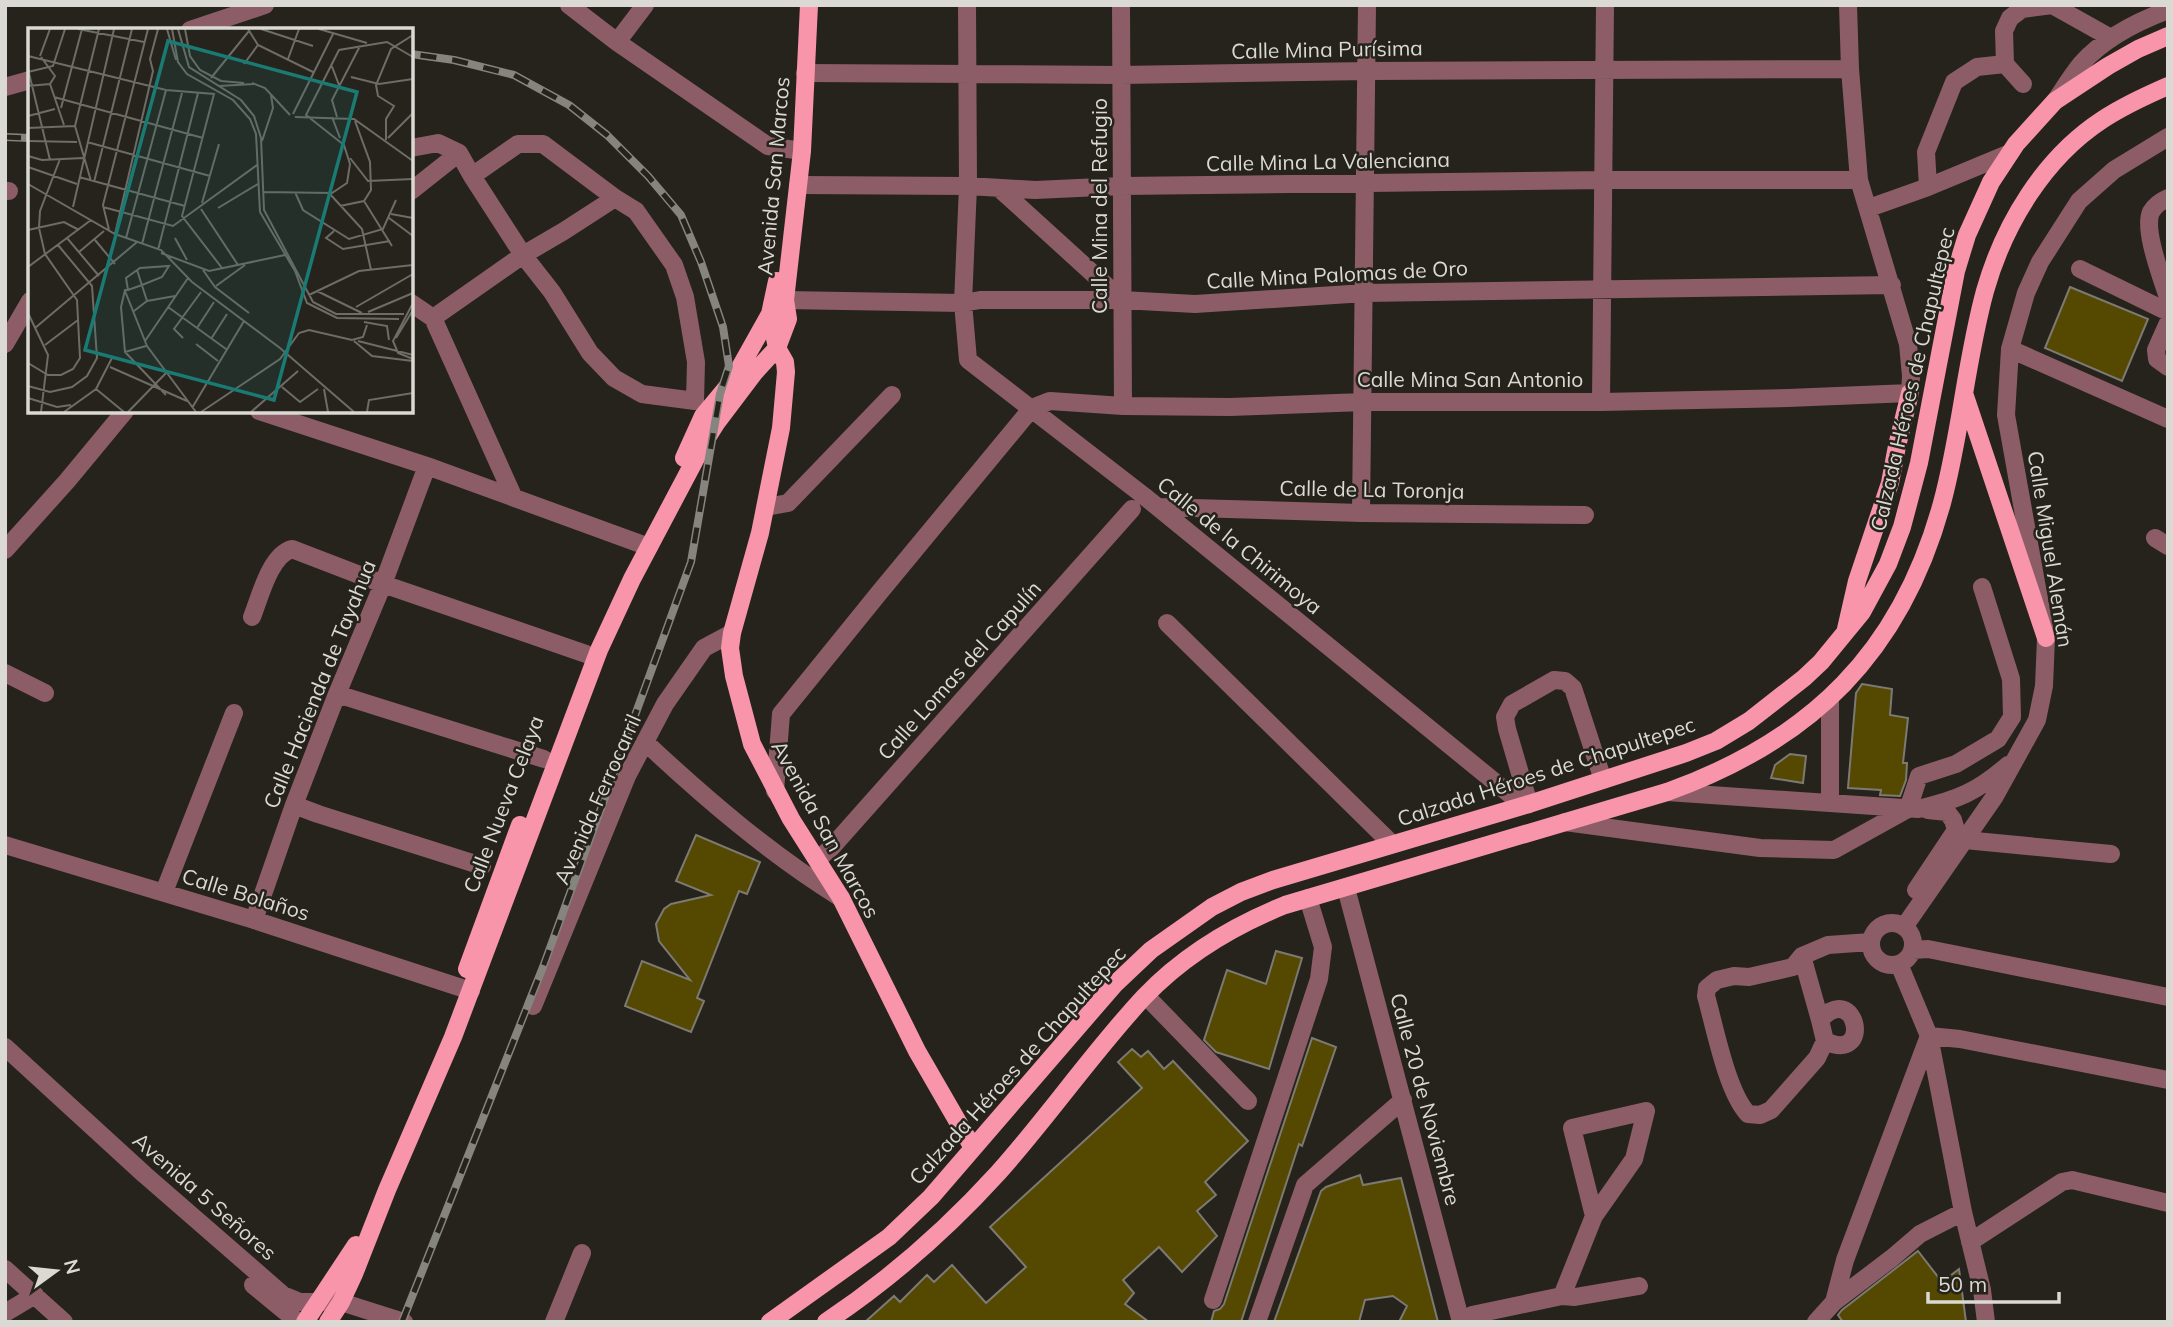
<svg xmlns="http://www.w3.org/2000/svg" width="2173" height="1327" font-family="Mulish,sans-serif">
<rect width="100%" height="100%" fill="#25231c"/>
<path fill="#554801" stroke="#7c7a72" stroke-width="2" d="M 2070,287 L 2148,319 L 2122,381 L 2045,348 Z
M 1862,684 L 1892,689 L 1890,715 L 1908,718 L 1903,763 L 1907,763 L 1906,780 L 1900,796 L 1880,795 L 1881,790 L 1848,788 L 1856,693 Z
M 1790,754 L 1806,756 L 1803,783 L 1771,778 L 1775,765 Z
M 696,835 L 760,862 L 747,894 L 739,891 L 697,998 L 704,1001 L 691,1032 L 625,1006 L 642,961 L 690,980 L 659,941 L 656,924 L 664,909 L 671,904 L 711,895 L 676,881 Z
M 1276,951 L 1302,958 L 1269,1069 L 1216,1052 L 1204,1040 L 1227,970 L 1266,984 Z
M 1312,1038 L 1336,1047 L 1302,1146 L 1299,1144 L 1241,1322 L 1211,1322 L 1214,1311 L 1220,1309 L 1224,1304 Z
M 1132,1049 L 1141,1057 L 1148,1051 L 1164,1069 L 1173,1061 L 1248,1141 L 1205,1182 L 1216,1195 L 1197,1211 L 1217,1236 L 1182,1272 L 1159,1247 L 1123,1280 L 1134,1293 L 1125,1304 L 1149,1322 L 865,1322 L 894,1296 L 900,1302 L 927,1275 L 934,1282 L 952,1265 L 986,1303 L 1026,1267 L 990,1227 L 1142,1088 L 1118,1062 Z
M 1360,1175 L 1363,1185 L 1401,1178 L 1438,1322 L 1399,1322 L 1407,1306 L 1393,1296 L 1365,1300 L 1359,1322 L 1274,1322 L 1321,1191 L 1326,1187 Z
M 1918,1251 L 1942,1282 L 1959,1269 L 1966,1322 L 1843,1322 L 1838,1315 L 1842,1310 Z"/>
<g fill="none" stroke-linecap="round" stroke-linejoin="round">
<path stroke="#8d5d67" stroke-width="18" d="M 569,5 L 617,42 L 768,146 L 802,151
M 967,5 L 968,186 L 963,303 L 968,360 L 1144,496 L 1523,805
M 1121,5 L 1123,406
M 190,30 L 265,5
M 617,42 L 645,5
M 2005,64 L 2004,31 L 2010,18 L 2022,9 L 2052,5 L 2111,38
M 805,73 L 1121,75 L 1368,71 L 1850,69
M 5,87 L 30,80
M 2056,100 C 2064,88 2072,75 2081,64 C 2104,38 2136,22 2168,10
M 411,148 L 438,143 L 459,153 L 472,176 L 523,255 L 552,292 L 590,353 L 614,378 L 642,394 L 695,401 L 696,362 L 685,297 L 674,265 L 636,211 L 615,198 L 543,144 L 518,144 L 472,176
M 2010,153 L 1928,187 L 1926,152 L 1954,82 L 1977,67 L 2005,64 L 2023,84
M 798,185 L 968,186 L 1035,190 L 1122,186 L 1605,180 L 1859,180
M 1000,189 L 1122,300
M 5,191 L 9,191
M 411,191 L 459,153
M 2168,198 C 2161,201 2155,205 2151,212 C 2143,230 2162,278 2168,298
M 1869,208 L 1928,187
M 2080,269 L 2168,312
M 785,300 L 963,303 L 980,300 L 1122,300 L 1195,304 L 1365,293 L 1892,285
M 411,303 L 433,318 L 513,496
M 433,318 L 523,255 L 564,231 L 615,198
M 2168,323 L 2156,350 L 2157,359 L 2168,367
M 5,344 L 30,301
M 2010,349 L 2168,419
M 1601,402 L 1605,5
M 259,411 L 427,466 L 649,547
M 766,507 L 788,503 L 892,395
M 1158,507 L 1361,513 L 1585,515
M 1361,513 L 1367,5
M 2155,538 L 2168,546
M 5,550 L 67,481 L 125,411
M 252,617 C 260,597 270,555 292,549 L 383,584 L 586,654
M 1167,623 L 1392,844
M 5,673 L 45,693
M 337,694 L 544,759
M 645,742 C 706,799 770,854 841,898
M 775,791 L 781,714 L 879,593 L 1032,408 L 1050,401 L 1123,406 L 1230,407 L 1363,402 L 1601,402 L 1788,398 L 1910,393 L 1911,376 L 1908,344 L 1859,180 L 1850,69 L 1848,5
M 1667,792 L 1918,809 C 1957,800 1977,792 2008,765
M 1830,803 L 1830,698
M 1529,804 L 1507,729 L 1505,717 L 1512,704 L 1554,680 L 1565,681 L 1573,688 L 1603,780
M 294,805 L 318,814 L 482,866
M 1565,822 L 1760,848 L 1834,850 L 1908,809 L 1919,776 L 1956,764 L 1998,739 L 2012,717 L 2011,679 L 1982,587
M 1958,836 L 1965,840 L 2111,854
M 5,845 L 254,920 L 471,991
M 818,859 L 831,848 L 1132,509
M 1346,888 L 1461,1322
M 1916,890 L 1956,830 L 1953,820 L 1947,812 L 1928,810
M 164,892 L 234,713
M 254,920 L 294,805 L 337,694 L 383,584 L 427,466
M1871 944a21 21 0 1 1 42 0a21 21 0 1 1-42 0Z
M 1904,927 L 1995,796 L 2037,720 L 2044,686 L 2046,638 L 2006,415 L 2010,349 L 2026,293 L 2040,262 L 2079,201 L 2114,170 L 2168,137
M 1913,950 L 1928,949 L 2168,997
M 1802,956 L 1820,1020
M 1899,964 L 1929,1036 L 1963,1212 L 1982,1290 L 1986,1322
M 1146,996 L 1248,1101
M 533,1006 L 627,776 L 665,704 L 704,648 L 732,633
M 1825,1041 C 1874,1064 1856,980 1820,1020 L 1825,1041 L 1817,1058 L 1771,1110 L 1760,1115 L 1748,1114 C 1727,1092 1715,1028 1706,996 L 1707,988 L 1717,980 L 1734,976 L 1749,977 L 1793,967 L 1802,956 L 1828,945 L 1871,942
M 5,1047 L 145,1175 L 283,1295 L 300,1302 L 341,1302 L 404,1322
M 1970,1242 L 2062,1182 L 2072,1180 L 2168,1203
M 5,1269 L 64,1322
M 253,1285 L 298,1322
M 1562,1296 L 1594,1216 L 1572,1128 L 1646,1111 L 1634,1159 L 1594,1216
M 1213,1300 L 1319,979 L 1323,947 L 1308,898
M 1834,1302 L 1892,1258 L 1920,1234 L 1963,1212
M 5,1313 L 35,1295
M 554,1322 L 582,1253
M 1257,1322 L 1305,1185 L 1403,1100
M 1461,1322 L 1472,1315 L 1562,1296 L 1575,1297 L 1639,1286
M 1816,1322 L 1834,1302 L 1845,1260 L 1929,1036 L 1960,1039 L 2168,1080"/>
<path stroke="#f895ab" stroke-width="18" d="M 777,281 L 770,314 L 777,348 L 785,362 L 786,372 L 781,428 L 760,533 L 732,633 L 730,648 L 734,676 L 752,744 L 791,819 L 841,898 L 917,1051 L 973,1148
M 1965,396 L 2046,638
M 684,458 L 703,416 L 733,380 L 770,314
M 1846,629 L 1857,581 L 1890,483 L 1897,446 L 1910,393
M 467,969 L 520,825
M 305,1322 L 356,1245
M 328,1322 L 341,1302 L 354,1274 L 387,1190 L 453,1037 L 599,650 L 632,579 L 705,441 L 717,422 L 754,373 L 777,348 L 788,319 L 785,300 L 802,151 L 809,5
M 770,1322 L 889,1237 L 931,1197 L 1114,985 L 1151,950 L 1212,907 L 1241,892 L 1273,880 L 1529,804 L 1686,753 L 1716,741 L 1749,721 L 1804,678 L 1821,662 L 1862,612 L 1888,564 L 1902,527 L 1919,463 L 1956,271 L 1967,235 L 1991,182 L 2016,144 L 2055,101 L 2108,66 L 2138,49 L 2168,36
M 826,1322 C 889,1280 947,1229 998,1173 C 1049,1116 1092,1053 1144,997 C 1183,956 1233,926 1285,905 L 1667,792 C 1812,740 1901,652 1942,503 C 1961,433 1966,360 1985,291 C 2004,224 2044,158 2102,120 C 2123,106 2145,96 2168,86"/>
<defs>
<path id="rail" d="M 5,137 L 30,138
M 402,1322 L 543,967 L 691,562 L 720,394 L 729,366 L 723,327 L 701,262 L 681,215 L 648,176 L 607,135 L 569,105 L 514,75 L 454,60 L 411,54"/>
</defs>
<use href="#rail" stroke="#86847e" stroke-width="8"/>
<use href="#rail" stroke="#25231c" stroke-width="5" stroke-dasharray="16" stroke-linecap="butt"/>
</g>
<g text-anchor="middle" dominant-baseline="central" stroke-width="5" stroke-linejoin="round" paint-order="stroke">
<g font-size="21" fill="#dad9d4" stroke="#25231c">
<text transform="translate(1327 49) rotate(-1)">Calle Mina Purísima</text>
<text transform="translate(1328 161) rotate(-1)">Calle Mina La Valenciana</text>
<text transform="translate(773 176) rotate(-85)">Avenida San Marcos</text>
<text transform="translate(1099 206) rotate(-90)">Calle Mina del Refugio</text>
<text transform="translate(1337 274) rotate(-3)">Calle Mina Palomas de Oro</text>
<text x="1470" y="379">Calle Mina San Antonio</text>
<text transform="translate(1912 379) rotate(-77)">Calzada Héroes de Chapultepec</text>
<text transform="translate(1372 489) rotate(1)">Calle de La Toronja</text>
<text transform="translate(1240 545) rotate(39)">Calle de la Chirimoya</text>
<text transform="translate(2051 549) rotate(81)">Calle Miguel Alemán</text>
<text transform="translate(959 670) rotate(-48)">Calle Lomas del Capulín</text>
<text transform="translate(319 684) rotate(-68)">Calle Hacienda de Tayahua</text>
<text transform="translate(1546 771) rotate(-18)">Calzada Héroes de Chapultepec</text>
<text transform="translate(597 799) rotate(-66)">Avenida Ferrocarril</text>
<text transform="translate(503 804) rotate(-69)">Calle Nueva Celaya</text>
<text transform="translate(826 829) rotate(61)">Avenida San Marcos</text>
<text transform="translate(246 894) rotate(17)">Calle Bolaños</text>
<text transform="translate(1017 1065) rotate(-48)">Calzada Héroes de Chapultepec</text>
<text transform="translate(1426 1099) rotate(75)">Calle 20 de Noviembre</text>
<text transform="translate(205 1196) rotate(41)">Avenida 5 Señores</text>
</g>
</g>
<g transform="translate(28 28)">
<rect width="385" height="385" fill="#25231c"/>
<path fill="none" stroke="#6d6c66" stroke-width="2" d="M 50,1 L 116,14M 139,1 L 148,32M 144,1 L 150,34 L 159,46 L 205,72 L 222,91 L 228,106 L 232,184 L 267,243 L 279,275 L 309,290 L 371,291M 150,1 L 161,39 L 213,72 L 226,88 L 233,110 L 236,182 L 285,274 L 308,286 L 376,286M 157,1 L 162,28 L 172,42 L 193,53 L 216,55M 220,1 L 230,17 L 285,44M 233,1 L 285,18M 291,1 L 339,15M 0,28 L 138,62 L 186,66 L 154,188 L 194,240M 12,28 L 22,1M 13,29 L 27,48 L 22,56 L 36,97M 260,31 L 271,1M 216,36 L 230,17M 303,36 L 311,57M 0,41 L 22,132M 0,44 L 25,38 L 37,1M 323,49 L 351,56 L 385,51M 183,50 L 221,3M 224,55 L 237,60 L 262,87M 0,58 L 22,56M 191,58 L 226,56M 26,69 L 175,110M 33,80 L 54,1M 265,86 L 305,6M 0,88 L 27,81M 267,89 L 326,91 L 385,133M 304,89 L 312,110M 309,89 L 304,72 L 332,18M 0,100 L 47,98M 360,110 L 385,85M 358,112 L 358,91 L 366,78 L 350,68 L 348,57 L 363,21 L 385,7M 0,113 L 49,114M 234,113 L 245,80 L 243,67M 59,114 L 182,148M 0,128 L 14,132 L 55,130M 322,130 L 340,153 L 385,151M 0,139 L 49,156M 51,149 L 157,178M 63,153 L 47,98 L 71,1M 66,154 L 104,1M 0,156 L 87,206 L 133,222 L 164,254 L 252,320 L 326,384M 235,164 L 304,165 L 319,155 L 322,136 L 316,117 L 278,87 L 311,22 L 359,14 L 385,29M 267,164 L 275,182 L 321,211 L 355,201 L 368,172M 301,165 L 334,201 L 343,242M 336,173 L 364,218M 174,175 L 191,116M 312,178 L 336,173 L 343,162 L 342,134 L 327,93M 45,179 L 86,1M 75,179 L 145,198 L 229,137M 190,180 L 230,156M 173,181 L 210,237M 363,186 L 385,190M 361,190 L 385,208M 0,202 L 36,194 L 51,202M 81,202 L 75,177 L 120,1M 306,203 L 298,210 L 315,221 L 362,213M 87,206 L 125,43 L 122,31 L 130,1M 39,210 L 71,248M 98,210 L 138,62M 147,210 L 159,232M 67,212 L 87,236M 114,216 L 154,65M 130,222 L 170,65M 51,224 L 76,203M 133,225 L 181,243 L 257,227M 0,239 L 63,192M 109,242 L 119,273M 175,242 L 187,259 L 221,285M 188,258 L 217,237M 100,262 L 98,250 L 112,240 L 141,238 L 134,249 L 114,257 L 100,262 L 97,262 L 93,279 L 97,324 L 138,367M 97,263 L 119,318 L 168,384M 289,263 L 334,285M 281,267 L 331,243 L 385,237M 385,275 L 365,313 L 370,325 L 385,331M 140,279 L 198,321M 328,279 L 385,246M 106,283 L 119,273 L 147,268M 340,284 L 385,265M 0,285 L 20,327 L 13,384M 336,294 L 359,298 L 361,312M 7,300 L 109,214M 169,300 L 186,274M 155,310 L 146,301 L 173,264M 368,310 L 385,282M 183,311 L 199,286M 117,313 L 160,250M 326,313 L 344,328 L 385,333M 330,313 L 385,327M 168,316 L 190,333M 17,317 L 50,292M 97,324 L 118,318M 0,335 L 20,347 L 33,347 L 45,341 L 52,330 L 49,272 L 17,226 L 11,200 L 12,183 L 32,131M 82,339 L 159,373M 0,358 L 22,364 L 44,359 L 59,348 L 69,330 L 64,258 L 30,217M 254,359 L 272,374 L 290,361M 68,361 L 96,384M 296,361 L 300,384M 0,370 L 29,379 L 43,377M 164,380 L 216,293M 36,384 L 68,361 L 85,328M 100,384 L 138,345M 173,384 L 252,331 L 271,305 L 281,302 L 324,312 L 335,309 L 339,297M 223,384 L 270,343M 339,384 L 341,372 L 385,365"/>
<path fill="#197b73" fill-opacity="0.15" stroke="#197b73" stroke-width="3.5" d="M 140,13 L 329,64 L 246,372 L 57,322 Z"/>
<rect width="385" height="385" fill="none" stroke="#dad9d4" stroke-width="3.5"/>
</g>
<rect width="2173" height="1327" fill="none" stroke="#dad9d4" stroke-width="14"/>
<g transform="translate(56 1271) rotate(75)" stroke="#25231c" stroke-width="5" paint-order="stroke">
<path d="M0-5L12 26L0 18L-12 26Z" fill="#dad9d4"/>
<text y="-10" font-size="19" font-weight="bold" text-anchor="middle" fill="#dad9d4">N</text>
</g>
<path d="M1928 1292v10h131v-10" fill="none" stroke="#dad9d4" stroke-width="3.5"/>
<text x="1938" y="1292" font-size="21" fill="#dad9d4" stroke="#25231c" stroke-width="5" paint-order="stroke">50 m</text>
</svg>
